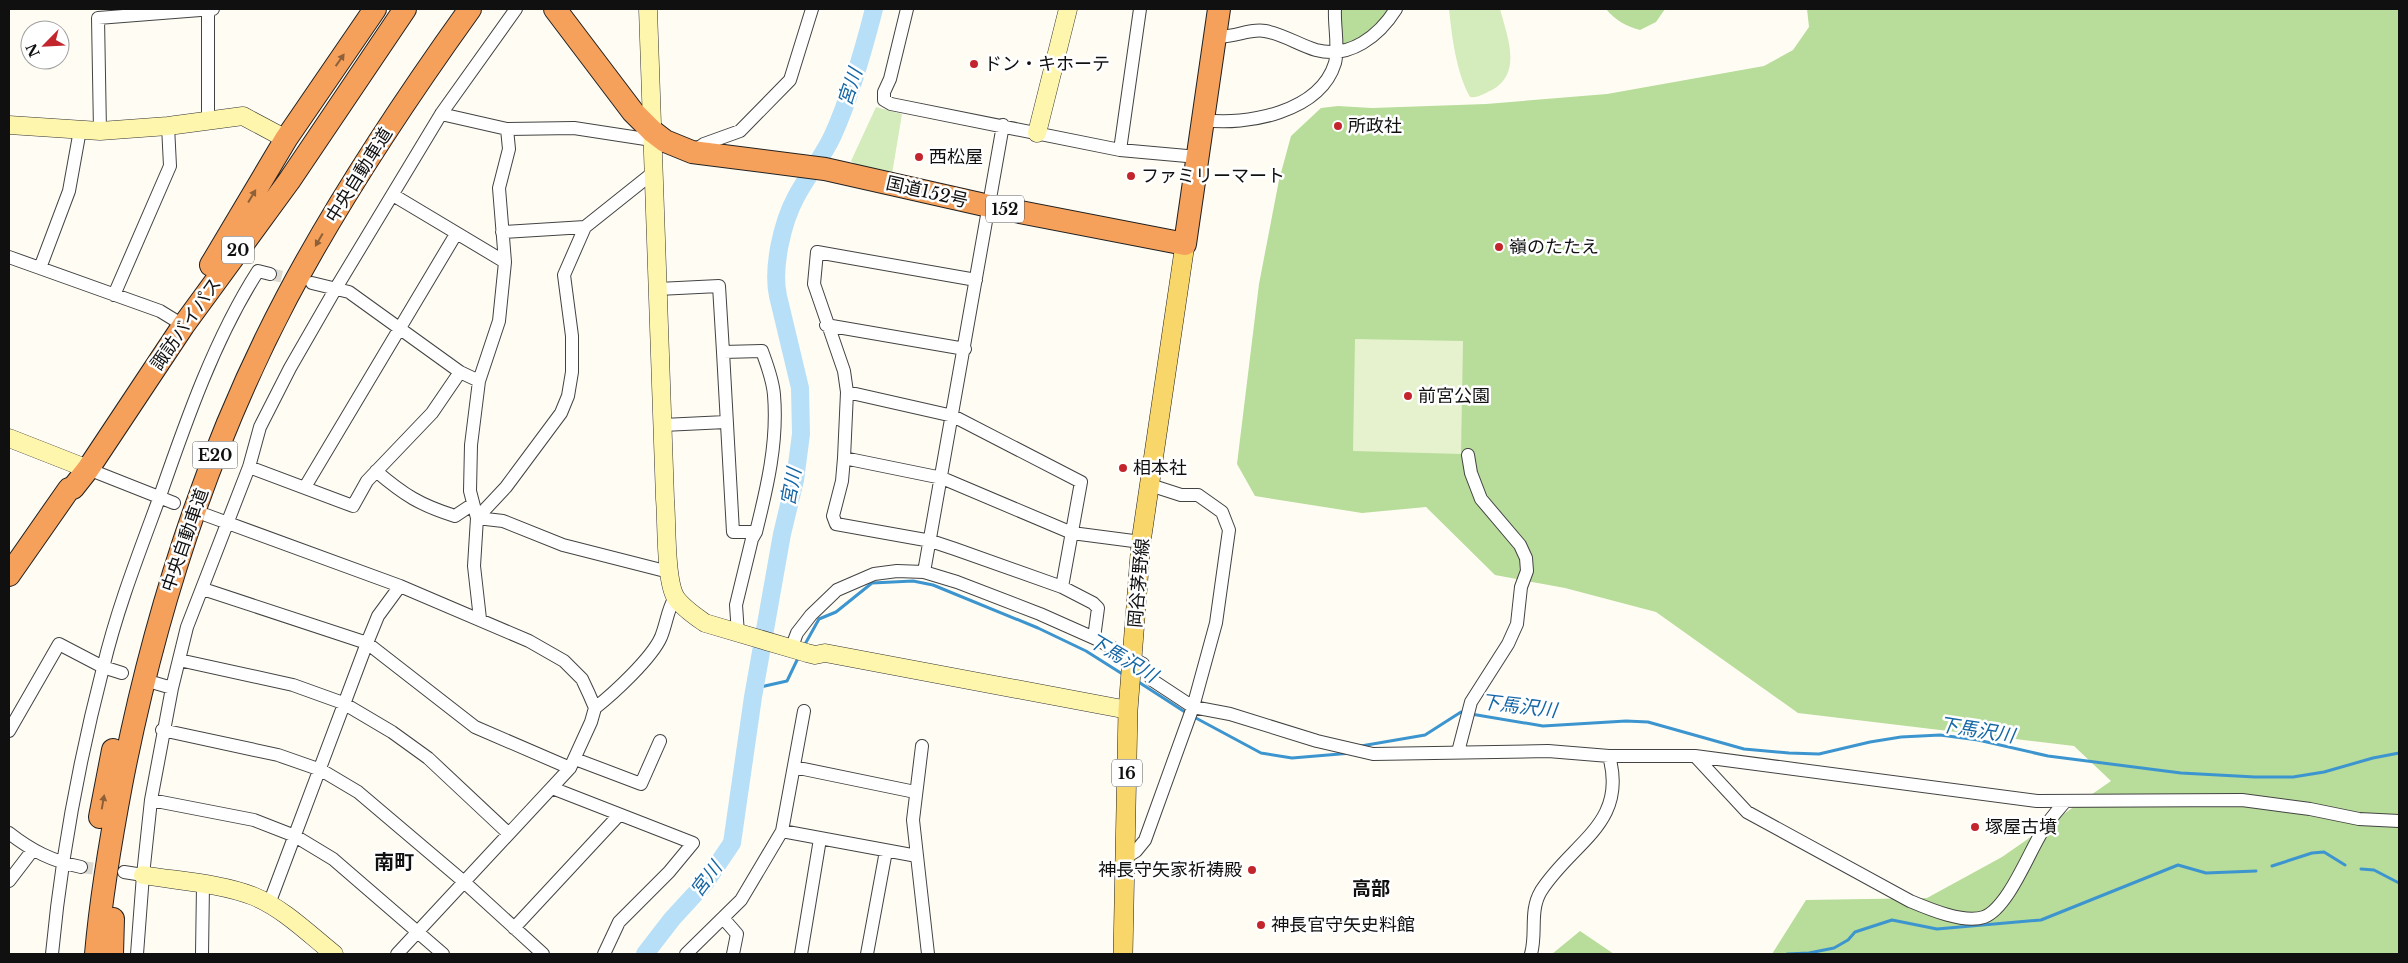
<svg xmlns="http://www.w3.org/2000/svg" width="2408" height="963" font-family="'Libre Baskerville','Noto Sans JP',serif">
<rect width="100%" height="100%" fill="#fffdf3"/>
<path fill="#d4ebbb" d="M 1449,9 L 1500,9 C 1507,36 1523,73 1492,90 C 1485,93 1479,98 1470,97 C 1456,72 1452,37 1449,9 Z
M 876,107 L 902,114 L 892,174 L 860,167 L 851,161 Z"/>
<path fill="#b8dc9a" d="M 1338,9 L 1388,9 C 1380,31 1360,39 1339,46 Z
M 1606,9 L 1665,9 L 1656,22 L 1640,30 C 1626,26 1616,21 1606,9 Z
M 1807,9 L 2399,9 L 2399,954 L 1772,954 L 1806,900 L 1927,898 L 2002,857 L 2111,781 L 2074,746 L 1798,713 L 1656,612 L 1565,588 L 1495,575 L 1426,507 L 1362,513 L 1255,496 L 1237,464 L 1259,284 L 1279,180 L 1291,136 L 1321,108 L 1338,106 L 1372,108 L 1486,104 L 1607,94 L 1764,66 L 1793,50 L 1809,27 Z
M 1580,931 L 1614,954 L 1552,954 Z"/>
<path fill="#e5f2cd" d="M 1355,339 L 1463,341 L 1461,454 L 1353,451 Z"/>
<g fill="none" stroke-linecap="round" stroke-linejoin="round">
<path stroke="#3d95cf" stroke-width="3" d="M 804,646 L 819,619 L 836,612 L 872,583 L 913,581 L 933,585 L 1038,628 L 1086,651 L 1124,675
M 1137,681 L 1188,714
M 756,688 L 787,681 L 799,656
M 1471,714 L 1543,726 L 1626,721 L 1648,722 L 1744,749 L 1789,753 L 1819,754 L 1870,742 L 1901,737 L 1940,735 L 1978,740 L 2048,756 L 2181,773 L 2255,777 L 2293,777 L 2324,772 L 2373,758 L 2399,753
M 1194,717 L 1261,753 L 1292,758 L 1352,753
M 1361,746 L 1425,735 L 1461,712 L 1465,713
M 2272,866 L 2312,853 L 2324,852 L 2345,865
M 2361,869 L 2374,870 L 2399,883
M 1787,954 L 1809,953 L 1834,948 L 1848,940 L 1855,932 L 1892,920 L 1937,929 L 2041,920 L 2178,865 L 2206,873 L 2256,871"/>
<path stroke="#b7dff7" stroke-width="18" d="M 645,954 L 672,919 L 705,883 L 732,843 L 753,697 L 782,534 L 795,480 L 801,434 L 800,388 L 778,296 C 772,268 782,223 796,197 C 807,176 823,157 833,135 C 851,95 863,52 874,9"/>
<path stroke="#dbd9d1" stroke-width="12" stroke-dasharray="12 6" stroke-linecap="butt" d="M 270,274 L 302,281
M 81,867 L 112,871"/>
<defs>
<path id="street" d="M 208,9 L 208,121
M 907,9 L 890,79 L 884,92 L 884,100 L 891,104 L 1120,150 L 1140,9
M 1216,36 C 1233,39 1248,28 1265,31 C 1283,34 1299,45 1316,50 C 1350,59 1379,36 1396,9
M 441,114 L 507,129 L 574,128 L 652,140
M 1203,120 C 1247,126 1320,112 1335,63 C 1339,46 1334,26 1335,9
M 100,131 L 98,18 L 213,9
M 1120,150 L 1198,157
M 694,151 L 704,144 L 740,131 L 790,80 L 812,9
M 393,195 L 505,262
M 502,232 L 585,227
M 9,257 L 160,311 L 178,322
M 40,268 L 69,191 L 80,130
M 976,280 L 817,252 L 814,284 L 844,371 L 847,392 L 844,458 L 842,481 L 833,516 L 836,524 L 931,541 L 955,549 L 1062,587 L 1093,603 L 1098,608 L 1094,638
M 312,283 L 349,292 L 460,372 L 479,381
M 658,289 L 719,286 L 723,352 L 762,351 C 767,365 773,380 774,395 C 778,442 767,488 756,532 L 752,539 L 736,605 L 738,634
M 114,295 L 170,166 L 168,126
M 826,325 L 965,349
M 723,352 L 733,532 L 756,532
M 847,392 L 953,416 L 1081,482 L 1062,587
M 663,425 L 726,422
M 844,458 L 942,478 L 1072,533 L 1141,542
M 249,467 L 353,506 L 367,481 L 432,413 L 460,372
M 88,469 L 174,503
M 376,471 C 404,495 420,505 455,516 L 473,504
M 305,487 L 456,234
M 206,515 L 400,586 L 529,641 L 564,661 L 582,679 L 589,694 L 595,708 L 591,722 L 570,768 L 397,954
M 477,518 L 506,487 L 561,413 L 568,396 L 572,372 L 572,336 L 564,275 L 585,227 L 654,172
M 477,518 L 503,521 L 563,545 L 669,572
M 924,572 L 1003,125
M 203,589 L 367,643 L 475,727 L 570,768
M 480,619 L 474,566 L 477,518 L 470,491 L 471,445 L 479,381 L 499,321 L 505,262 L 499,188 L 509,149 L 507,129
M 791,649 L 797,633 L 811,615 L 837,590 L 874,574 L 897,571 L 924,572 L 957,582 L 1040,614 L 1094,638 L 1143,664 L 1152,680 L 1193,707 L 1230,714 L 1317,741 L 1373,754 L 1548,751 L 1609,756 L 1695,756 L 2037,801 L 2242,800 L 2310,809 L 2359,819 L 2399,821
M 179,660 L 293,685 L 343,703 L 392,732 L 428,758 L 508,833
M 155,683 L 172,688
M 595,708 C 613,694 652,658 661,637 C 667,622 667,611 675,597
M 162,730 L 278,755 L 321,770 L 358,792 L 463,881 L 543,954
M 9,731 L 59,644 L 103,667 L 122,673
M 922,746 L 913,820 L 928,954
M 1458,752 L 1471,702 L 1508,644 L 1517,624 L 1521,587 L 1527,571 L 1526,558 L 1520,545 L 1481,499 L 1471,473 L 1468,455
M 1695,756 L 1747,812 L 1910,901 C 1929,909 1964,924 1984,917 C 2008,908 2029,852 2043,830 C 2049,820 2057,811 2064,803
M 575,759 L 641,784 L 660,741
M 794,767 L 915,792
M 552,788 L 693,843 L 669,872 L 619,922 L 604,954
M 151,800 L 254,820 L 295,836 L 333,859 L 443,954
M 782,831 L 917,856
M 9,833 C 32,851 52,861 81,867
M 1126,857 L 1136,851 L 1145,840 L 1193,707 L 1216,623 L 1229,530 L 1222,512 L 1198,495 L 1181,495 L 1150,485
M 124,872 L 143,875
M 9,881 L 32,851
M 269,904 L 367,643 L 378,616 L 400,586
M 723,918 L 737,934 L 733,954
M 514,928 L 619,815
M 52,954 C 61,858 79,761 103,668 C 117,609 139,553 160,496 C 186,421 215,338 258,271 L 270,274
M 137,954 L 143,875 L 151,800 L 172,688 L 187,627 L 249,467 L 260,427 L 290,368 L 336,288 L 441,114 L 516,9
M 202,954 L 203,885
M 686,954 L 741,900 L 782,831 L 804,711
M 801,954 L 820,839
M 867,954 L 886,851
M 1531,954 C 1537,933 1529,911 1541,891 C 1572,842 1628,824 1609,756"/>
<path id="secondary" d="M 648,9 L 665,499 C 667,521 665,581 676,598 C 683,608 695,616 705,623 L 807,653 L 815,655 L 825,653 L 1128,710
M 9,125 L 100,131 L 168,126 L 243,116 L 286,139
M 1037,133 L 1068,9
M 9,438 L 88,469
M 143,875 C 178,881 219,883 253,896 C 283,908 309,934 334,954"/>
<path id="primary" d="M 1123,954 L 1128,710 L 1141,542 L 1185,244"/>
<path id="highway" d="M 555,9 L 633,112 L 652,131 L 665,141 L 692,152 L 825,169 L 989,206 L 1185,244 L 1219,9
M 211,265 L 286,139 L 375,9
M 9,575 L 69,489 L 73,488 L 88,469 L 183,326 L 289,181 L 405,9
M 100,817 L 113,750
M 96,954 C 101,896 111,838 122,780 C 155,612 207,449 287,297 C 340,197 404,101 470,9
M 112,954 L 113,919"/>
</defs>
<use href="#street" stroke="#434343" stroke-width="14"/>
<use href="#secondary" stroke="#323232" stroke-width="19"/>
<use href="#primary" stroke="#212121" stroke-width="20"/>
<use href="#highway" stroke="#212121" stroke-width="24"/>
<use href="#street" stroke="#fff" stroke-width="12"/>
<use href="#secondary" stroke="#fff6ae" stroke-width="18"/>
<use href="#primary" stroke="#f9d669" stroke-width="19"/>
<use href="#highway" stroke="#f5a15b" stroke-width="22"/>
</g>
<defs><path id="oneway-solid" d="M-6-.8H1V-3.2L6.5 0L1 3.2V.8H-6Z" transform="scale(1.25)"/></defs>
<g fill="#8e6039">
<use href="#oneway-solid" transform="translate(340 60) rotate(-55)"/>
<use href="#oneway-solid" transform="translate(252 196) rotate(-59)"/>
<use href="#oneway-solid" transform="translate(319 240) rotate(120)"/>
<use href="#oneway-solid" transform="translate(103 802) rotate(-80)"/>
</g>
<g fill="#c3252d" stroke="#fff" stroke-width="2">
<circle cx="974" cy="64" r="5"/>
<circle cx="1338" cy="126" r="5"/>
<circle cx="919" cy="157" r="5"/>
<circle cx="1131" cy="176" r="5"/>
<circle cx="1499" cy="247" r="5"/>
<circle cx="1408" cy="396" r="5"/>
<circle cx="1123" cy="468" r="5"/>
<circle cx="1975" cy="827" r="5"/>
<circle cx="1252" cy="870" r="5"/>
<circle cx="1261" cy="925" r="5"/>
</g>
<g text-anchor="middle" dominant-baseline="central" stroke-width="5" stroke-linejoin="round" paint-order="stroke">
<g fill="#fff" stroke="#585858" stroke-width="1">
<rect x="986" y="195.5" width="38" height="27" rx="4"/>
<rect x="222" y="236.5" width="32" height="27" rx="4"/>
<rect x="192.5" y="441.5" width="45" height="27" rx="4"/>
<rect x="1112" y="759.5" width="30" height="27" rx="4"/>
</g>
<g font-size="16" font-weight="bold" fill="#101010">
<text x="1005" y="209">152</text>
<text x="238" y="250">20</text>
<text x="215" y="455">E20</text>
<text x="1127" y="773">16</text>
</g>
<g font-size="18" fill="#101010" stroke="#fff" text-anchor="start">
<text x="984" y="64">ドン・キホーテ</text>
<text x="1348" y="126">所政社</text>
<text x="929" y="157">西松屋</text>
<text x="1141" y="176">ファミリーマート</text>
<text x="1509" y="247">嶺のたたえ</text>
<text x="1418" y="396">前宮公園</text>
<text x="1133" y="468">相本社</text>
<text x="1985" y="827">塚屋古墳</text>
<text x="1242" y="870" text-anchor="end">神長守矢家祈祷殿</text>
<text x="1271" y="925">神長官守矢史料館</text>
</g>
<g font-size="18" fill="#101010" stroke="#fff">
<text transform="translate(359 175) rotate(-58)">中央自動車道</text>
<text transform="translate(927 192) rotate(13)">国道152号</text>
<text transform="translate(186 324) rotate(-55)">諏訪バイパス</text>
<text transform="translate(185 540) rotate(-71)">中央自動車道</text>
<text transform="translate(1139 583) rotate(-85)">岡谷茅野線</text>
</g>
<g font-size="19" font-style="italic" fill="#1667a5" stroke="#fff">
<text transform="translate(850 87) rotate(-72)">宮川</text>
<text transform="translate(791 487) rotate(-80)">宮川</text>
<text transform="translate(1123 658) rotate(31)">下馬沢川</text>
<text transform="translate(1519 706) rotate(7)">下馬沢川</text>
<text transform="translate(1977 730) rotate(9)">下馬沢川</text>
<text transform="translate(706 879) rotate(-53)">宮川</text>
</g>
<g font-size="19" font-weight="bold" fill="#101010" stroke="#fff">
<text x="1371" y="888">高部</text>
</g>
<g font-size="20" font-weight="bold" fill="#101010" stroke="#fff">
<text x="394" y="862">南町</text>
</g>
</g>
<rect width="2408" height="963" fill="none" stroke="#101010" stroke-width="20"/>
<g transform="translate(45 45) rotate(246)"><circle r="24" fill="#ffffff" stroke="#9f9f9f"/>
<path d="M0-4L9 19L0 12L-9 19Z" fill="#c3252d"/>
<text y="-8" font-size="14" font-weight="bold" text-anchor="middle" fill="#101010">N</text>
</g>
</svg>
